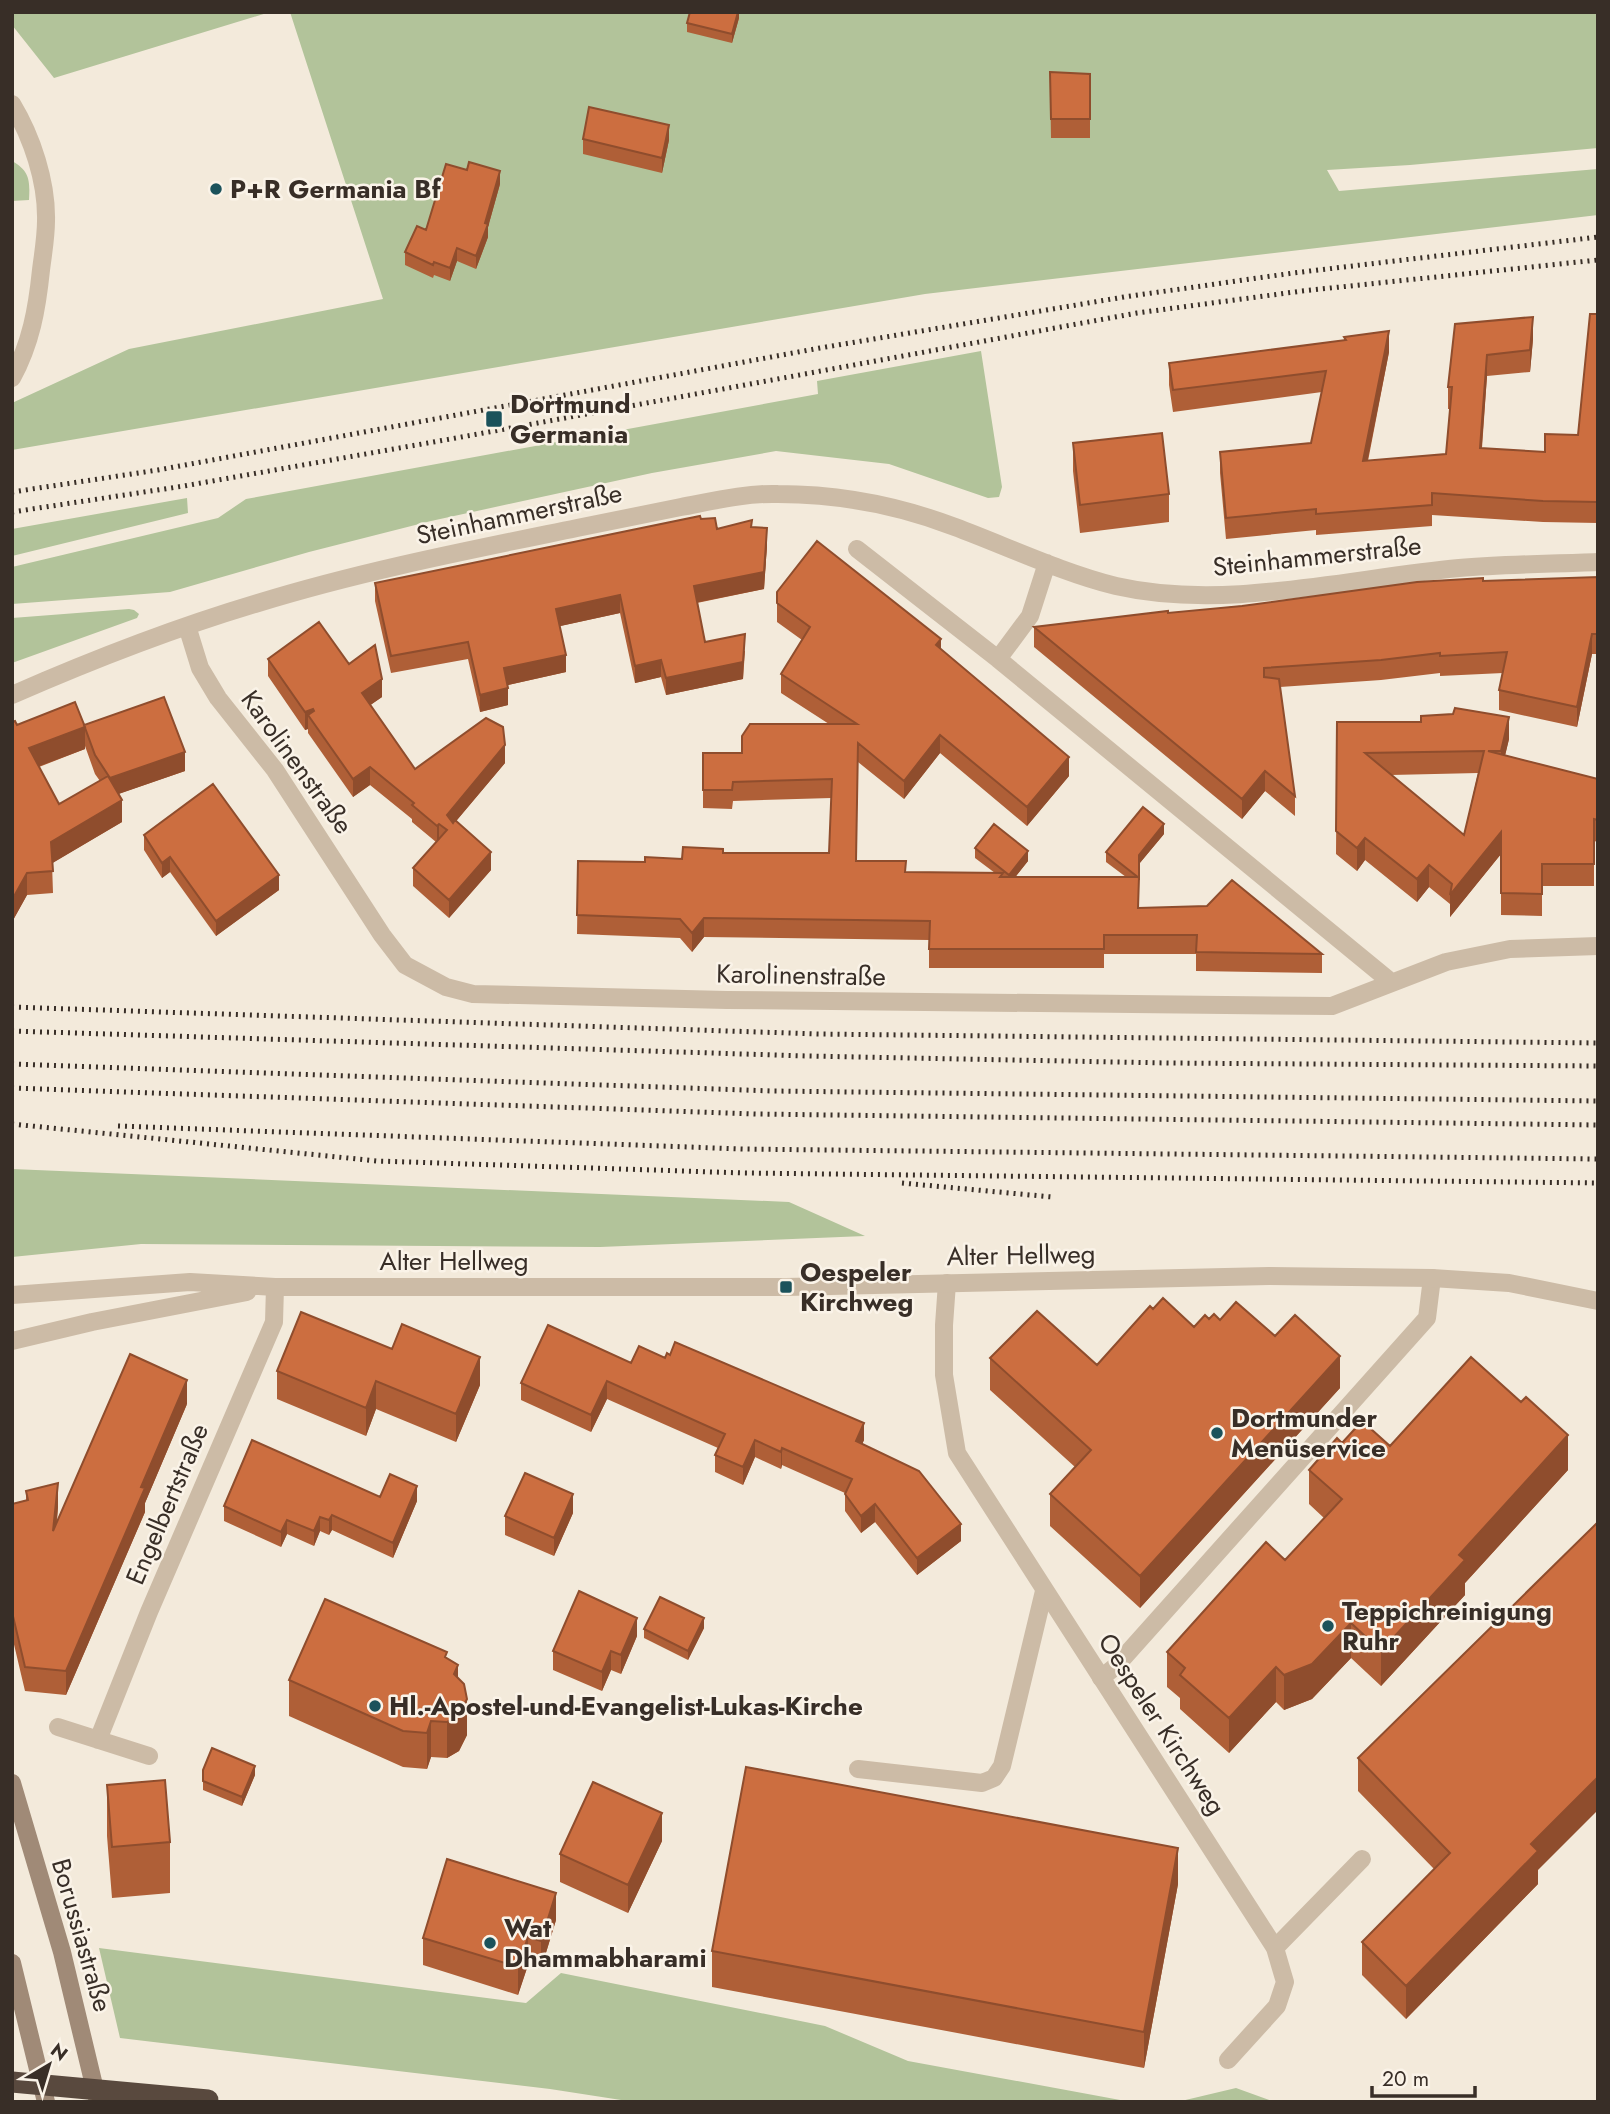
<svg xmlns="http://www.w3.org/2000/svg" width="1610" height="2114" font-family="Jost,sans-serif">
<rect width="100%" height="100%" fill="#f3eadb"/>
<path fill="#b2c39a" d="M 12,12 L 270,12 L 54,78 L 12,25 Z
M 290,12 L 1598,12 L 1598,148 L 1410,165 L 1327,170 L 1339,191 L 1598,169 L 1598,215 L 925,294 L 12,450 L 12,403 L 129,349 L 383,299 Z
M 12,161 C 30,171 30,181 29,200 L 12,201 Z
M 981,351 L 1002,487 L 999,497 L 988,498 L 889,464 L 776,451 L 652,473 L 431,521 L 309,552 L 170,592 L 12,604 L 12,567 L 218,518 L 246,499 L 818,394 L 817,381 Z
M 187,498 L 188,513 L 12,556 L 12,529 Z
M 129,609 L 134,610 L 139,614 L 137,618 L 12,663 L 12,618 Z
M 12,1169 L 789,1202 L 865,1236 L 600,1247 L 141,1244 L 12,1257 Z
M 99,1948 L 526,2003 L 561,1973 L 825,2026 L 908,2061 L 1131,2102 L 634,2102 L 550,2089 L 120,2038 Z
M 1236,2088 L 1275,2102 L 1177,2102 Z"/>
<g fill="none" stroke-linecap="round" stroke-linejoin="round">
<path stroke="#ccbba6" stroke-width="18" d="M 12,104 C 32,137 47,182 46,221 C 46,237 43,254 41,270 C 37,309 31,343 12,378
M 1101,1678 L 1116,1666 L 1427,1318 L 1432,1278
M 858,1769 L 982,1783 L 994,1778 L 1002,1766 L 1044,1591
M 1275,1948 L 1362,1859"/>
<path stroke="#ccbba6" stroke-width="18" d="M 857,549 L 998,659 L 1391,982
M 187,626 L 200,668 L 218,698 L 275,770 L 382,935 L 405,965 L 446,987 L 473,994 L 727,1000 L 1332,1006 L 1446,962 L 1510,949 L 1598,946
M 998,659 L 1030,616 L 1047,563
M 12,695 C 92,660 174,628 258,603 C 362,571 470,550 577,528 C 612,521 646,514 681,507 C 713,501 746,493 778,494 C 838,494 900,506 955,527 C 1006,546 1063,573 1116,586 C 1225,611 1350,578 1459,568 C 1505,564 1552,564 1598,562
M 947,1283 L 944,1325 L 944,1375 L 957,1453 L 1275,1948 L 1285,1982 L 1277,2006 L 1228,2060
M 58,1727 L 149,1756
M 98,1740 L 149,1612 L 274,1322 L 275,1287"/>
<path stroke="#ccbba6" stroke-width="18" d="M 12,1295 L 190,1282 L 275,1287 L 786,1287 L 1269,1276 L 1432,1278 L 1509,1283 L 1598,1301
M 12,1341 L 92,1322 L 247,1292"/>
<path stroke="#a08a77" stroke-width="18" d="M 12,1783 L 62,1952 L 98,2102
M 12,1963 L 46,2102"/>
<path stroke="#382e27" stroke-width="5" stroke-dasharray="2 5" stroke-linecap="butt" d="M 12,492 L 158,470 L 820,348 L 1124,297 L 1293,273 L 1598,237
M 12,512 L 184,486 L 456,438 L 1137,313 L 1302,291 L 1598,260
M 12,1007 L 818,1034 L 1598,1043
M 12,1031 L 807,1056 L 1167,1063 L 1598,1066
M 12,1064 L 772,1091 L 1598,1101
M 12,1088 L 756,1114 L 1598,1125
M 12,1124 L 377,1161 L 744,1173 L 1598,1183
M 118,1126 L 743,1149 L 1598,1159
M 902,1183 L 1052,1197"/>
<path stroke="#59493e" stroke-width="21" d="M 12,2082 L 208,2100"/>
</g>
<path fill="#af5f37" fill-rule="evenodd" d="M 739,12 L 739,18 L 732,43 L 687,32 L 687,23 Z
M 1050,72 L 1090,74 L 1090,138 L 1051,138 Z
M 583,139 L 669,140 L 662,173 L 583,154 Z
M 500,184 L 488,227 L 488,237 L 476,269 L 457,261 L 450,281 L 434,275 L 433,278 L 405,265 L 405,252 L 426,230 Z
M 1598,314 L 1598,523 L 1543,522 L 1432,515 L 1432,526 L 1316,535 L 1316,530 L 1226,539 L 1220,473 L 1220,452 L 1311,443 L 1322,392 L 1173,412 L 1169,385 L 1169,363 L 1344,340 L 1344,337 L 1389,352 L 1368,461 L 1446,454 L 1450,409 L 1448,409 L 1448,387 L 1455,324 L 1533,339 L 1530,372 L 1487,376 L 1482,448 L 1545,452 L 1578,435 Z
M 1073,443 L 1169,494 L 1169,522 L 1080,533 L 1073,471 Z
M 701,519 L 717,529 L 752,527 L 767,545 L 764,589 L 697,603 L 705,642 L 745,651 L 743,679 L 666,695 L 661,677 L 635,683 L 620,613 L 560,626 L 566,672 L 508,685 L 508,705 L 480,712 L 468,659 L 391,673 L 375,601 L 375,583 Z
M 1598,577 L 1598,654 L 1592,654 L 1577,727 L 1499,710 L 1499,690 L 1503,673 L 1440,676 L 1440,673 L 1381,680 L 1280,687 L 1295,796 L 1295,816 L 1265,791 L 1242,819 L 1034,647 L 1034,627 L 1483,581 Z
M 777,592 L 941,650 L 1069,776 L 1027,826 L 940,753 L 904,799 L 858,762 L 856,861 L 905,872 L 995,873 L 975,858 L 975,848 L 1028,861 L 1015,877 L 1126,877 L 1106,862 L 1106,852 L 1164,834 L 1139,864 L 1138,908 L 1322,954 L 1322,973 L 1196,971 L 1196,954 L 1104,954 L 1104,968 L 929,968 L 929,940 L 704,937 L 692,952 L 680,938 L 577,934 L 578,861 L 645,862 L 723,853 L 829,853 L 831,798 L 733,801 L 732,809 L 703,808 L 703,753 L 742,753 L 829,724 L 781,693 L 781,674 L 802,640 L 777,622 Z
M 268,659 L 349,664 L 382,697 L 370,705 L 415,769 L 505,763 L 456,821 L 491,870 L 449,918 L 413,886 L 413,868 L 436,842 L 412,822 L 412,819 L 370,785 L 353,797 L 308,733 L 308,729 L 305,730 L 268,676 Z
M 12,722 L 17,725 L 84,725 L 185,771 L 118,794 L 122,822 L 52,863 L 53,893 L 27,895 L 12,922 ZM 85,746 L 95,774 L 100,781 L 59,804 L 39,767 L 85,749 Z
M 1337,722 L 1509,739 L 1505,755 L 1598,779 L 1598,842 L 1594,841 L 1594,886 L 1542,886 L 1542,916 L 1501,915 L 1501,854 L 1450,917 L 1450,904 L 1429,887 L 1417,902 L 1365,860 L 1357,871 L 1336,854 ZM 1478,773 L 1464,835 L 1391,775 Z
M 144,835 L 279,890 L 216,936 L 170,872 L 162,878 L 144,850 Z
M 1153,1309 L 1194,1327 L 1209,1319 L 1220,1320 L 1275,1336 L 1340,1388 L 1140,1608 L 1050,1526 L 1050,1494 L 1075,1467 L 990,1390 L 990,1358 L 1097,1365 Z
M 631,1363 L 864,1440 L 862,1444 L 961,1541 L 917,1575 L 875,1522 L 861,1533 L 845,1511 L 845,1493 L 782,1465 L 781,1469 L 755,1457 L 743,1485 L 715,1472 L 715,1455 L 718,1448 L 607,1399 L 591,1432 L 521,1400 L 521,1383 Z
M 277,1371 L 480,1385 L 456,1442 L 376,1409 L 366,1436 L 277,1399 Z
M 187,1404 L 145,1503 L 145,1512 L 66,1695 L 25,1691 L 12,1636 L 12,1504 L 26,1500 L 26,1491 L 58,1507 L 57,1522 Z
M 1342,1443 L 1390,1446 L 1568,1470 L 1465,1583 L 1465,1595 L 1381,1686 L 1351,1658 L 1312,1699 L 1284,1710 L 1276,1702 L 1229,1753 L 1180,1709 L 1180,1698 L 1167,1687 L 1167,1652 L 1285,1560 L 1324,1518 L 1309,1504 L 1309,1470 Z
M 380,1497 L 417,1501 L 393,1558 L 332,1530 L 329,1535 L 320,1531 L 314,1546 L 287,1534 L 281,1547 L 224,1521 L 224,1506 Z
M 573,1513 L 554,1556 L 505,1535 L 505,1516 Z
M 704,1628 L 688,1660 L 644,1638 L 644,1629 Z
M 637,1636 L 621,1674 L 611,1670 L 602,1691 L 553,1670 L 553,1651 Z
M 447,1658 L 458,1678 L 467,1735 L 459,1751 L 447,1758 L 431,1757 L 427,1769 L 403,1767 L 289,1716 L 289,1680 Z
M 1358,1758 L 1538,1870 L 1538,1884 L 1406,2019 L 1362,1975 L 1362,1942 L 1434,1869 L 1358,1791 Z
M 203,1770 L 255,1775 L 242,1806 L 203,1790 Z
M 107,1785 L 170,1842 L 170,1893 L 112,1898 L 107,1836 Z
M 662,1841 L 628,1913 L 560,1882 L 560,1854 Z
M 1178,1884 L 1144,2068 L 712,1987 L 712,1951 Z
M 556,1920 L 541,1969 L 528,1965 L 518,1995 L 423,1965 L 423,1938 Z"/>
<path fill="#8f4d2d" d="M 738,12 L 739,12 L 739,18 L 732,43 L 732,34 Z
M 669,125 L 669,140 L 662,173 L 662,158 Z
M 500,171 L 500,184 L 488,227 L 488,237 L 476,269 L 476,256 Z
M 457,248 L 457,261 L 450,281 L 450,268 Z
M 1533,317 L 1533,339 L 1530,372 L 1530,350 Z
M 1389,331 L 1389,352 L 1363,483 L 1363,461 Z
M 1487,355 L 1487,376 L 1480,470 L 1480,448 Z
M 767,528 L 767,545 L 764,589 L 694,603 L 694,586 Z
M 620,595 L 620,613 L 556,627 L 556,609 Z
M 745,634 L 743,679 L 666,695 L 666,678 Z
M 1592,634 L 1592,654 L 1577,727 L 1577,707 Z
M 941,639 L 941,658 L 936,645 Z
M 566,655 L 566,672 L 504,686 L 504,668 Z
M 661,660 L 661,677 L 635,683 L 635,666 Z
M 382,679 L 382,697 L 362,711 L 362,693 Z
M 508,688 L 508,705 L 480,712 L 480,695 Z
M 313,709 L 313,722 L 308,715 L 308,729 L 305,730 L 305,712 Z
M 1509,717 L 1509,739 L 1501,773 L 1501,751 Z
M 85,727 L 85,749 L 29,770 L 29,748 Z
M 940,735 L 940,753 L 904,799 L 904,781 Z
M 505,745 L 505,763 L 447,832 L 447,815 Z
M 185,752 L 185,771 L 110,797 L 110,778 Z
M 1069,757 L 1069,776 L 1027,826 L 1027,807 Z
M 370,767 L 370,785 L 353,797 L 353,779 Z
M 1265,771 L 1265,791 L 1242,819 L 1242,799 Z
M 122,800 L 122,822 L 51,864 L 51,842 Z
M 439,824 L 439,841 L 437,844 L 437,826 Z
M 1164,824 L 1164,834 L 1139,864 L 1139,855 Z
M 1501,832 L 1501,854 L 1450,917 L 1450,895 Z
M 1365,838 L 1365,860 L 1357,871 L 1357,848 Z
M 1028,851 L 1028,861 L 1009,885 L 1009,875 Z
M 491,852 L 491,870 L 449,918 L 449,900 Z
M 170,857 L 170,872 L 162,878 L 162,863 Z
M 1429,865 L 1429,887 L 1417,902 L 1417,879 Z
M 27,873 L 27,895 L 12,922 L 12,900 Z
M 279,875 L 279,890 L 216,936 L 216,921 Z
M 704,918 L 704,937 L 692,952 L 692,933 Z
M 1340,1356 L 1340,1388 L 1140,1608 L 1140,1576 Z
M 480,1357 L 480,1385 L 456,1442 L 456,1414 Z
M 187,1380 L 187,1404 L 145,1503 L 145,1512 L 66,1695 L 66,1671 L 141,1487 Z
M 376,1381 L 376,1409 L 366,1436 L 366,1408 Z
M 607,1381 L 607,1399 L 591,1432 L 591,1415 Z
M 864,1423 L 864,1440 L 856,1458 L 856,1441 Z
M 1568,1435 L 1568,1470 L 1465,1583 L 1465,1595 L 1381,1686 L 1381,1651 L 1459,1555 Z
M 755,1440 L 755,1457 L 743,1485 L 743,1467 Z
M 782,1448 L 782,1465 L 781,1469 L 781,1452 Z
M 58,1483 L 58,1507 L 53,1555 L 53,1531 Z
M 417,1486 L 417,1501 L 393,1558 L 393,1543 Z
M 573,1494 L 573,1513 L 554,1556 L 554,1538 Z
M 875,1504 L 875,1522 L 861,1533 L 861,1516 Z
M 332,1515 L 332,1530 L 329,1535 L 329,1520 Z
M 320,1517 L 320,1531 L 314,1546 L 314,1531 Z
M 287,1520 L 287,1534 L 281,1547 L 281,1532 Z
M 961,1524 L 961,1541 L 917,1575 L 917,1558 Z
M 637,1618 L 637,1636 L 621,1674 L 621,1655 Z
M 704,1618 L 704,1628 L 688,1660 L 688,1651 Z
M 1351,1623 L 1351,1658 L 1312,1699 L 1284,1710 L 1284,1675 Z
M 611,1651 L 611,1670 L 602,1691 L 602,1672 Z
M 458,1665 L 458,1701 L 454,1674 Z
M 1276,1667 L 1276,1702 L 1229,1753 L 1229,1718 Z
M 467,1699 L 467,1735 L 459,1751 L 447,1758 L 447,1722 Z
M 431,1721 L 431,1757 L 427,1769 L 427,1733 Z
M 255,1766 L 255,1775 L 242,1806 L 242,1797 Z
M 1598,1777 L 1598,1810 L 1538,1870 L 1538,1884 L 1406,2019 L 1406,1986 L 1531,1844 Z
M 662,1813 L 662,1841 L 628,1913 L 628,1885 Z
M 1178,1848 L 1178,1884 L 1144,2068 L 1144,2032 Z
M 556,1893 L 556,1920 L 541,1969 L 541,1941 Z
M 528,1937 L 528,1965 L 518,1995 L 518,1967 Z"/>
<path fill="#cc6e40" stroke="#8f4d2d" stroke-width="2" fill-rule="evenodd" d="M 690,12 L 738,12 L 732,34 L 687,23 Z
M 1050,72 L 1090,74 L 1090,119 L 1051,119 Z
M 589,107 L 669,125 L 662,158 L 583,139 Z
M 469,162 L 500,171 L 485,223 L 488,224 L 476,256 L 457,248 L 450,268 L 434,262 L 433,265 L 405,252 L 417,226 L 426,230 L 446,164 L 467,170 Z
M 1590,314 L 1598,314 L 1598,502 L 1543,501 L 1432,493 L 1432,505 L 1316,514 L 1316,509 L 1226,518 L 1220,452 L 1311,443 L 1326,371 L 1173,390 L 1169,363 L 1346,340 L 1344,337 L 1389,331 L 1363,461 L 1446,454 L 1452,387 L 1448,387 L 1455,324 L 1533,317 L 1530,350 L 1487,355 L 1480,448 L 1545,452 L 1545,434 L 1578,435 Z
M 1162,433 L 1169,494 L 1080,505 L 1073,443 Z
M 700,516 L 701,519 L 715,518 L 717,529 L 752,520 L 751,527 L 767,528 L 764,572 L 694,586 L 705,642 L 745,634 L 743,662 L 666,678 L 661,660 L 635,666 L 620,595 L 556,609 L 566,655 L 504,668 L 508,688 L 480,695 L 468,642 L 391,656 L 375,583 Z
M 817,541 L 941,639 L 936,645 L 1069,757 L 1027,807 L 940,735 L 904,781 L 858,743 L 856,861 L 906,861 L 905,872 L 1003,873 L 1000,877 L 1139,877 L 1138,908 L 1207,906 L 1232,880 L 1322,954 L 1196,952 L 1197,935 L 1104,935 L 1104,949 L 929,949 L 930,921 L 704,918 L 692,933 L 680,919 L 577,915 L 578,861 L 645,862 L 645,857 L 682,859 L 683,847 L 723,849 L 723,853 L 829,853 L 832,779 L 733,782 L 732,790 L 703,790 L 703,753 L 742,753 L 742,736 L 750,724 L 857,724 L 781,674 L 810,627 L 777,603 L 777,592 Z
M 1598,577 L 1598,634 L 1592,634 L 1577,707 L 1499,690 L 1507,652 L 1440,656 L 1440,653 L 1381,660 L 1264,668 L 1264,677 L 1279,679 L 1295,796 L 1265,771 L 1242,799 L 1034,627 L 1168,611 L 1168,613 L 1242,606 L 1417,582 L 1483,578 L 1483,581 Z
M 319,622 L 349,664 L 375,645 L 382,679 L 362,693 L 415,769 L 486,718 L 503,727 L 505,745 L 447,815 L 453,823 L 455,820 L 491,852 L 449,900 L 413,868 L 447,830 L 439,824 L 437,826 L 412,805 L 414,803 L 370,767 L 353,779 L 308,715 L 314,711 L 313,709 L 305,712 L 268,659 Z
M 164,697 L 185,752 L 110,778 L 95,755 L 84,725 Z
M 75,702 L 85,727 L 29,748 L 59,804 L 108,776 L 122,800 L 51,842 L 53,871 L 27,873 L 12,900 L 12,722 L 15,721 L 17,725 Z
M 1455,708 L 1509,717 L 1501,751 L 1488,751 L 1598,779 L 1598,820 L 1594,819 L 1594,864 L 1542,864 L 1542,894 L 1501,893 L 1501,832 L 1450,895 L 1452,884 L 1429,865 L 1417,879 L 1365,838 L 1357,848 L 1336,831 L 1337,722 L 1421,722 L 1421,716 L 1453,714 ZM 1484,751 L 1464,835 L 1365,753 Z
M 213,784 L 279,875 L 216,921 L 170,857 L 162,863 L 144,835 Z
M 1143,807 L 1164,824 L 1139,855 L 1139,878 L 1106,852 Z
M 994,824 L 1028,851 L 1009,875 L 975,848 Z
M 1163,1298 L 1194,1327 L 1205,1315 L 1209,1319 L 1214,1314 L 1220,1320 L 1236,1302 L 1275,1336 L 1295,1315 L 1340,1356 L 1140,1576 L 1050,1494 L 1091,1450 L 990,1358 L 1037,1311 L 1097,1365 L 1150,1306 L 1153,1309 Z
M 301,1312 L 392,1349 L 402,1324 L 480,1357 L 456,1414 L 376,1381 L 366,1408 L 277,1371 Z
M 548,1325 L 631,1363 L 639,1346 L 665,1358 L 667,1353 L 670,1355 L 675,1342 L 864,1423 L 856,1441 L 919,1471 L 961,1524 L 917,1558 L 875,1504 L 861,1516 L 845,1494 L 852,1479 L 782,1448 L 781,1452 L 755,1440 L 743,1467 L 715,1455 L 725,1434 L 607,1381 L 591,1415 L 521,1383 Z
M 130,1354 L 187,1380 L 141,1487 L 145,1488 L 66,1671 L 25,1667 L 12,1612 L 12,1504 L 28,1500 L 26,1491 L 58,1483 L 53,1531 Z
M 1471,1357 L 1521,1402 L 1526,1397 L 1568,1435 L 1459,1555 L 1465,1560 L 1381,1651 L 1351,1623 L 1312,1664 L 1284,1675 L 1276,1667 L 1229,1718 L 1180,1675 L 1185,1668 L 1167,1652 L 1266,1542 L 1285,1560 L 1342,1499 L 1309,1470 L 1337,1438 L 1342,1443 L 1362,1421 L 1390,1446 Z
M 252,1440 L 380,1497 L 390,1474 L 417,1486 L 393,1543 L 332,1515 L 329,1520 L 320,1517 L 314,1531 L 287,1520 L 281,1532 L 224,1506 Z
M 525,1473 L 573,1494 L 554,1538 L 505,1516 Z
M 1598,1522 L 1598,1777 L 1531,1844 L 1538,1851 L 1406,1986 L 1362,1942 L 1450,1853 L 1358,1758 Z
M 579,1591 L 637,1618 L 621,1655 L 611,1651 L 602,1672 L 553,1651 Z
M 660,1597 L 704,1618 L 688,1651 L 644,1629 Z
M 325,1599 L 447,1652 L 445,1657 L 458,1665 L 454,1674 L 464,1684 L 467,1699 L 459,1714 L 447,1722 L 431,1721 L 427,1733 L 403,1731 L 289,1680 Z
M 212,1748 L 255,1766 L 242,1797 L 203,1781 L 203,1770 Z
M 746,1767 L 1178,1848 L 1144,2032 L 712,1951 Z
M 165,1780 L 170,1842 L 112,1847 L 107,1785 Z
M 593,1782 L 662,1813 L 628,1885 L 560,1854 Z
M 447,1859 L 556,1893 L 541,1941 L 528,1937 L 518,1967 L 423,1938 Z"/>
<g fill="#1b525b" stroke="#faf3e8" stroke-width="2.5">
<circle cx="216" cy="189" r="7"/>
<rect x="485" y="410" width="18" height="18" rx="3.5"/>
<rect x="779" y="1280" width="14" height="14" rx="3.5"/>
<circle cx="1217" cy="1433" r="7"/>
<circle cx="1328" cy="1626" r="7"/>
<circle cx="375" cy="1706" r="7"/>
<circle cx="490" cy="1943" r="7"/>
</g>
<g text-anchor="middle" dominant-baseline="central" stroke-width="5" stroke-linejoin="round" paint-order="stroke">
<g font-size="26" font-weight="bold" fill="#382e27" stroke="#faf3e8" text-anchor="start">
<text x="230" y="189">P+R Germania Bf</text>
<text x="510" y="404">Dortmund<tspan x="510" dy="30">Germania</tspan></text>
<text x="800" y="1272">Oespeler<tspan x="800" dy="30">Kirchweg</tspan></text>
<text x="1231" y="1418">Dortmunder<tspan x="1231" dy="30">Menüservice</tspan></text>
<text x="1342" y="1611">Teppichreinigung<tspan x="1342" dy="30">Ruhr</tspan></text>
<text x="389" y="1706">Hl.-Apostel-und-Evangelist-Lukas-Kirche</text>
<text x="504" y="1928">Wat<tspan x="504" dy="30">Dhammabharami</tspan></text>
</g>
<g font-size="26" fill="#382e27" stroke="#faf3e8">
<text transform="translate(519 514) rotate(-12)">Steinhammerstraße</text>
<text transform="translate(1317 556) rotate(-6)">Steinhammerstraße</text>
<text transform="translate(297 762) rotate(54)">Karolinenstraße</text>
<text transform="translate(801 975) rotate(1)">Karolinenstraße</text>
<text transform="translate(1021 1255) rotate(-1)">Alter Hellweg</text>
<text x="454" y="1261">Alter Hellweg</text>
<text transform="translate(167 1504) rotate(-67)">Engelbertstraße</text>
<text transform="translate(1162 1724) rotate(57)">Oespeler Kirchweg</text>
<text transform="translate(82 1935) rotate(74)">Borussiastraße</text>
</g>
</g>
<rect width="1610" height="2114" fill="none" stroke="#382e27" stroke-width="28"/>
<g transform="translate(49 2065) rotate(38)" stroke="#faf3e8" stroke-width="5" paint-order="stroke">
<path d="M0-5L12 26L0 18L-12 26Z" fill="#382e27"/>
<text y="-10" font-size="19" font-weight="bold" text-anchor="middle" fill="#382e27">N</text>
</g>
<path d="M1372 2086v10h103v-10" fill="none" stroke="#382e27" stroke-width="3.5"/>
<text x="1382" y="2086" font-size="21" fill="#382e27" stroke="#faf3e8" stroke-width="5" paint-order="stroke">20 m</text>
</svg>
